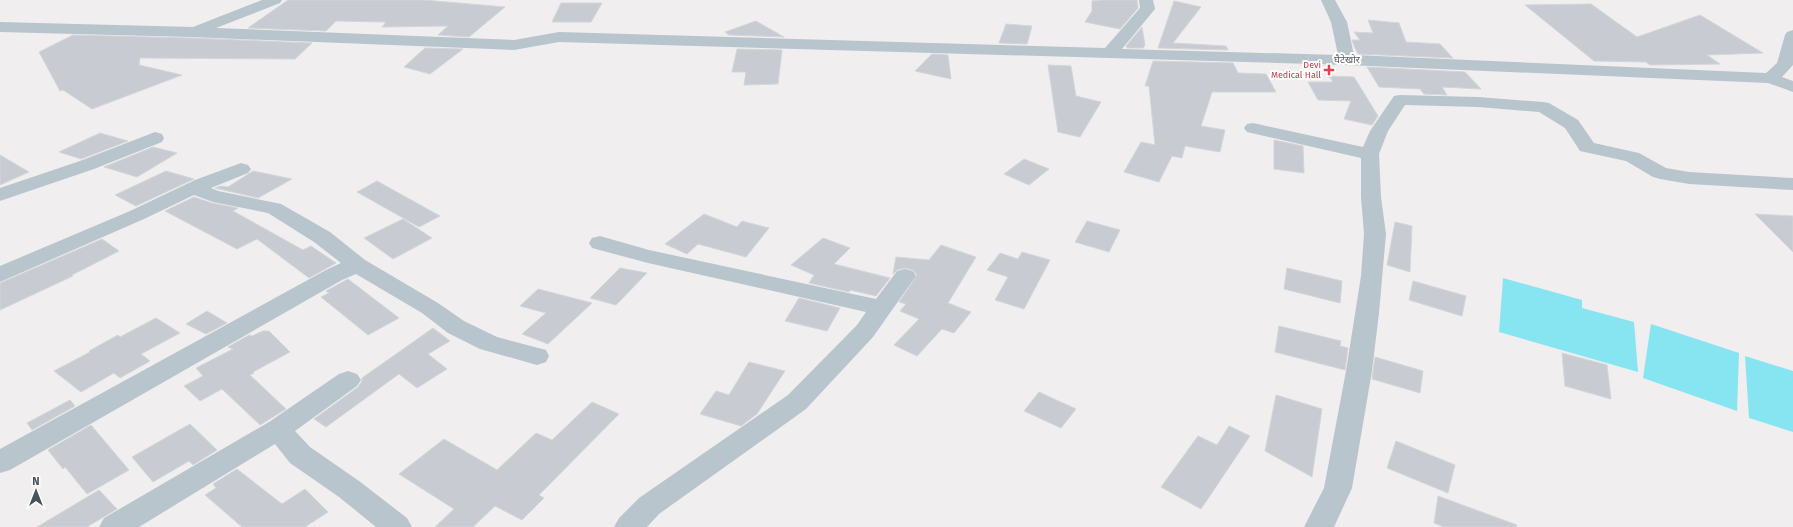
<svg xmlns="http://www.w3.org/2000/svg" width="1793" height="527" font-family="'Fira Sans','Noto Sans Devanagari',sans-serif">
<rect width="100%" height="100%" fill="#f1eeef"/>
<path fill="#86e5f0" d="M 1503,278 L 1582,300 L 1582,308 L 1634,322 L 1638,372 L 1499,332 Z
M 1651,324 L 1739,353 L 1737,411 L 1643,378 Z
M 1745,356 L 1793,371 L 1793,432 L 1749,418 Z"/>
<path fill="#c8ccd2" stroke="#d2d6da" d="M 288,0 L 424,0 L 505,7 L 469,37 L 438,35 L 448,26 L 382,27 L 386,22 L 336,21 L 326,31 L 248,28 Z
M 1102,0 L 1137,0 L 1138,8 L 1120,29 L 1085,22 L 1092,11 L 1092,1 Z
M 1174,1 L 1201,7 L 1173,43 L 1226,46 L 1228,50 L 1158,48 Z
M 561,3 L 602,3 L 591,22 L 552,22 Z
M 1591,4 L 1637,37 L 1700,15 L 1763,53 L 1707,55 L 1720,64 L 1650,65 L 1646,62 L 1594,61 L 1525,5 Z
M 1368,20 L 1399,23 L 1406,42 L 1440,44 L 1453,58 L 1358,54 L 1354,46 L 1352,40 L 1360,40 L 1354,32 L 1373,33 Z
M 756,21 L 784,37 L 729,35 L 725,32 Z
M 1006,24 L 1032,26 L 1027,44 L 999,43 Z
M 1142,27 L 1145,45 L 1143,48 L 1127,48 L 1126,46 Z
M 73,35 L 190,38 L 312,43 L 295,59 L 140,58 L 139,65 L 182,75 L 92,109 L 63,90 L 60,91 L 39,52 Z
M 425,48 L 463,49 L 430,74 L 404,67 Z
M 737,49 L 782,50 L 778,84 L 744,85 L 746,72 L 732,72 Z
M 932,54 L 948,55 L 951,79 L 915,71 Z
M 1153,61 L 1233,63 L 1238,73 L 1266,74 L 1276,92 L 1212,92 L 1201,126 L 1225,130 L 1220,152 L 1185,146 L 1182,158 L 1172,156 L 1159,182 L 1124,172 L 1141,142 L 1155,145 L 1149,86 L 1145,86 Z
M 1048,65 L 1071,66 L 1076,96 L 1101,102 L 1080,137 L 1058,132 Z
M 1367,67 L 1465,72 L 1481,89 L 1442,87 L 1447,95 L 1424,94 L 1420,89 L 1379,87 Z
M 1329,76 L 1354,77 L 1378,116 L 1372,125 L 1344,119 L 1351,101 L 1318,100 L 1308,82 L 1333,82 Z
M 100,133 L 128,141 L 81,159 L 59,152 Z
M 1274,140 L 1303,146 L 1304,173 L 1274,169 Z
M 153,147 L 177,153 L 137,177 L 104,167 Z
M 0,155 L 29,172 L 0,185 Z
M 1024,159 L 1049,169 L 1029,185 L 1004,174 Z
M 166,171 L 194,179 L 136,206 L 115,195 Z
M 253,171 L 292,179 L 258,198 L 215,188 L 221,186 L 228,187 Z
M 377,181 L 440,216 L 419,227 L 357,192 Z
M 194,197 L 212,203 L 238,208 L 233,211 L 303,250 L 311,246 L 336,263 L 309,278 L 257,239 L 237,249 L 165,211 Z
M 704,214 L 737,227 L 742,221 L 769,228 L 746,257 L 698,244 L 687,254 L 665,244 Z
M 1755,214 L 1793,216 L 1793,252 Z
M 403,219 L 432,238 L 393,259 L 364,238 Z
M 1087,221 L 1120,230 L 1109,252 L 1075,242 Z
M 1395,222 L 1412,226 L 1410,272 L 1387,265 Z
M 823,238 L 850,248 L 834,264 L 890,278 L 876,296 L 850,290 L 849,292 L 809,283 L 814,275 L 791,265 Z
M 102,239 L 119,251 L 72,275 L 73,276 L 0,310 L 0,283 Z
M 941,245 L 976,257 L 948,303 L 971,312 L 954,333 L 942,329 L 917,356 L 894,345 L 919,319 L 900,311 L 906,304 L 899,302 L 917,275 L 913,270 L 905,268 L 897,270 L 893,274 L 896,257 L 929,260 Z
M 1022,252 L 1050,260 L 1024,309 L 995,300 L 1008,277 L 987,270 L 1000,253 L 1018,259 Z
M 620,268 L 647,273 L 616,305 L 590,298 Z
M 1287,268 L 1342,281 L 1340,303 L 1284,289 Z
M 348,279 L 399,318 L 368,335 L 321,297 L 329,293 L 326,291 Z
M 1413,281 L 1466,296 L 1462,316 L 1409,300 Z
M 538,289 L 592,303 L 548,344 L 522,334 L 546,313 L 520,306 Z
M 799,298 L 840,308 L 827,331 L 785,321 Z
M 207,311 L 227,323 L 206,334 L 186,324 Z
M 156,318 L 180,333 L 141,354 L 150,361 L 120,378 L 114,373 L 81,392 L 54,371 L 90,352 L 89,351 L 118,335 L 120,337 Z
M 1279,326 L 1341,341 L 1340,346 L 1348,348 L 1345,370 L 1275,352 Z
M 433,328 L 450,341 L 428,354 L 447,369 L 417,388 L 399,374 L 326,427 L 314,419 L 358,387 L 362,381 L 362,378 Z
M 263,331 L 269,331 L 290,352 L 253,372 L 254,373 L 250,375 L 286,409 L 260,425 L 222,389 L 200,401 L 184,386 L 203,376 L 196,368 L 233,349 L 228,347 L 249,335 L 252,336 Z
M 1562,353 L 1607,365 L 1611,399 L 1565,386 Z
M 1375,357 L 1423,371 L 1420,393 L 1372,379 Z
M 749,362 L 785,371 L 757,414 L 741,426 L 700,414 L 716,391 L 729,395 Z
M 1039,392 L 1076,409 L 1061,428 L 1024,411 Z
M 1276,395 L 1322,409 L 1312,477 L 1265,451 Z
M 70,400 L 75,406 L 32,430 L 27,423 Z
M 592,402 L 619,414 L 539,495 L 544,498 L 522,520 L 495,506 L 473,527 L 435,527 L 454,509 L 399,474 L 444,439 L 497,470 L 536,433 L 552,440 Z
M 190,424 L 217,450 L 193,465 L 189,461 L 153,482 L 132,457 Z
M 91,425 L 129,470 L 87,494 L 65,467 L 63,469 L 48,450 Z
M 1229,426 L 1250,436 L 1201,509 L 1161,487 L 1198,436 L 1217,445 Z
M 1396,441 L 1455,465 L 1448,493 L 1387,468 Z
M 237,469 L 282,504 L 305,489 L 328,512 L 305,527 L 242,527 L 205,495 L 216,488 L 213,484 Z
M 99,490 L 117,509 L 87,527 L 37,527 Z
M 1438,496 L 1517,525 L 1516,527 L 1444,527 L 1434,523 Z"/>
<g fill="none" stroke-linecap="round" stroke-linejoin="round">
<path fill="#b9c5cc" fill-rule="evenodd" d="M 262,0 L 282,0 L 280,3 L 216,28 L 514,40 L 559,32 L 1105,48 L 1140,8 L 1139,0 L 1153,0 L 1155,9 L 1122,49 L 1338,55 L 1331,22 L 1321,0 L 1335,0 L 1347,22 L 1354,55 L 1766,73 L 1777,63 L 1785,35 L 1787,32 L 1793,30 L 1793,65 L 1782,77 L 1793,81 L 1793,92 L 1768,83 L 1347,65 L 559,42 L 514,50 L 190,37 L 0,32 L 0,22 L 193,27 Z
M 1400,95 L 1478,97 L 1543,102 L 1549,103 L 1578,120 L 1594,143 L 1639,153 L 1666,168 L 1689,172 L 1793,178 L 1793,190 L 1689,184 L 1660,179 L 1653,177 L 1626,161 L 1580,151 L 1565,128 L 1539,112 L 1478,107 L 1405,105 L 1388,131 L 1379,154 L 1381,197 L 1386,234 L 1379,313 L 1372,371 L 1352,488 L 1334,527 L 1304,527 L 1324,488 L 1346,371 L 1361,276 L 1364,234 L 1361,197 L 1361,158 L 1247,132 L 1244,128 L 1247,124 L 1253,123 L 1363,147 L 1370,131 L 1394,96 Z
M 155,132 L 162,134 L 164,138 L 162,142 L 94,169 L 0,201 L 0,188 L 80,161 Z
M 241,163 L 248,165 L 251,169 L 248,173 L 211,188 L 218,191 L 281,204 L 330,232 L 365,260 L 438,303 L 464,321 L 497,337 L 546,350 L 549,356 L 546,362 L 537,365 L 480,349 L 448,333 L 422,313 L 356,274 L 342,280 L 10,470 L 0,473 L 0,449 L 326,270 L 341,263 L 314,242 L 268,213 L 213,202 L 194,195 L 144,219 L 0,282 L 0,266 L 130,211 L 195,180 Z
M 600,236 L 649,250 L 876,299 L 897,271 L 905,269 L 913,271 L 916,276 L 873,337 L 806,409 L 659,514 L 647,527 L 614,527 L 619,518 L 639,498 L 788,395 L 857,325 L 866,312 L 648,263 L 592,248 L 589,243 L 592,238 Z
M 348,371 L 357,374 L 361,380 L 357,386 L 295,431 L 310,447 L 359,481 L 407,518 L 412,527 L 376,527 L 339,497 L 290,463 L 275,444 L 139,527 L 99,527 L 104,518 L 269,422 L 339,374 Z"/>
</g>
<path fill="#e0444e" stroke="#fff" stroke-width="1.5" d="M1327 64h4v4h4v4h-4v4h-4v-4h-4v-4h4z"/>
<g text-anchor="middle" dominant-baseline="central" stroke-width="4" stroke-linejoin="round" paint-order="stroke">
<g font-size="9" fill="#be3a42" stroke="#fff" text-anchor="end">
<text x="1321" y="65">Devi<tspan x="1321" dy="10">Medical Hall</tspan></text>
</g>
<g font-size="10" fill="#5b6064" stroke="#fff">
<text x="1347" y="60">घैटेखोर</text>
</g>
</g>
<g transform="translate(36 491)" stroke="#ffffff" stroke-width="3" paint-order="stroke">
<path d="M0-3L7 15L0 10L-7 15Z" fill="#46545d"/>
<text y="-6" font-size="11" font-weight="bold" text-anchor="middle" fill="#46545d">N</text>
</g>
</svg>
